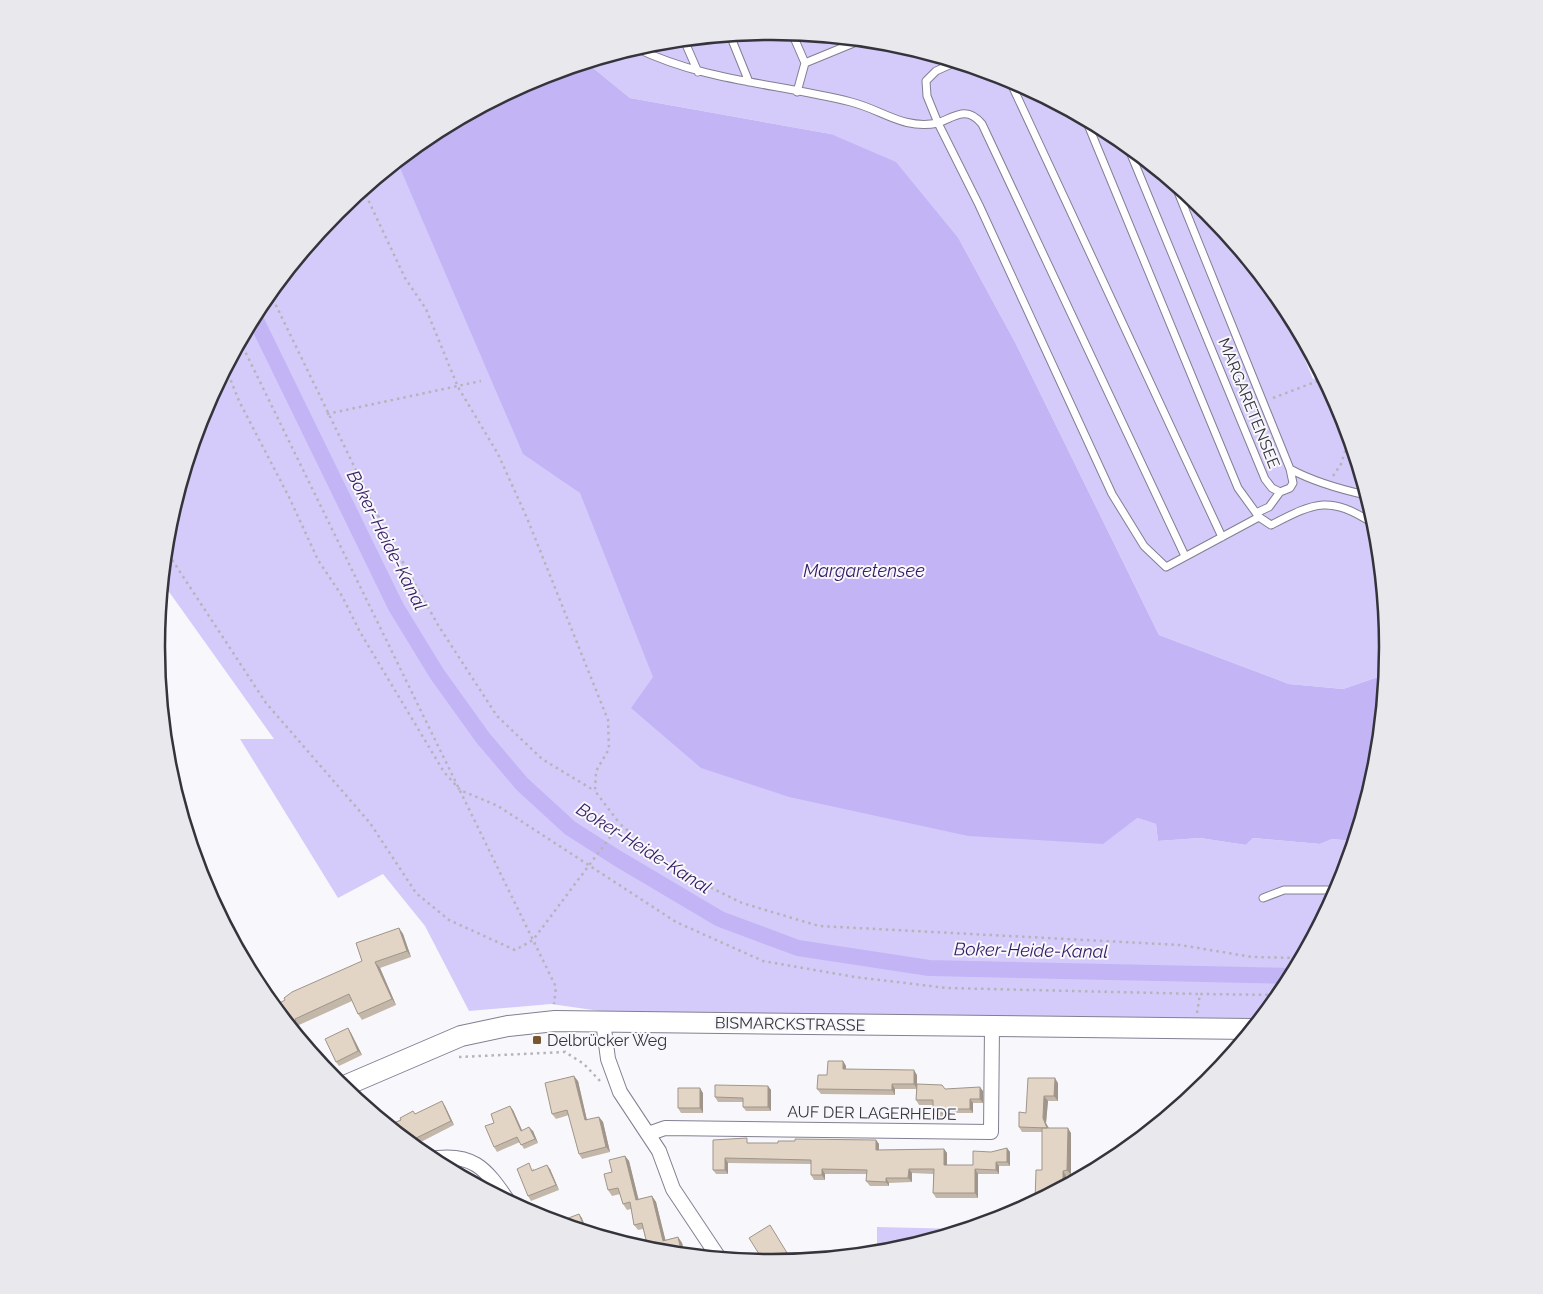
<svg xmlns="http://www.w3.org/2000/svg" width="1543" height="1294" font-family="Raleway,sans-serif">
<rect width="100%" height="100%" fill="#f8f8fc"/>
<path fill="#d5cbfb" d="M 771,31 L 892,43 L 1007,78 L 1114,135 L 1207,212 L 1281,302 L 1313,379 L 1322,376 L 1340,412 L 1375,527 L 1387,647 L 1384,675 L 1343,689 L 1289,684 L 1159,635 L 1016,344 L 959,239 L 831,134 L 630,98 L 587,63 L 652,43 Z
M 430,135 L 1137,818 L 1156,824 L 1158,841 L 1200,838 L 1246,845 L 1253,838 L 1320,844 L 1332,839 L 1353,841 L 1340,883 L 1283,989 L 1256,1022 L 614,1013 L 551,1004 L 469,1011 L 425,926 L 383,874 L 338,898 L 240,739 L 274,739 L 162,582 L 168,527 L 203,411 L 260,305 L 336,211 Z
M 877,1227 L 963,1229 L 891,1251 L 877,1252 Z"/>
<path fill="#c3b5f5" d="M 587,63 L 630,98 L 831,134 L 896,162 L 959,239 L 1016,344 L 1159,635 L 1289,684 L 1343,689 L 1384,675 L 1375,767 L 1353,841 L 1332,839 L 1320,844 L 1253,838 L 1246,845 L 1200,838 L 1158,841 L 1156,824 L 1137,818 L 1103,844 L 968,836 L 789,797 L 701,768 L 631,708 L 653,677 L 580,493 L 523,454 L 397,161 L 430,135 L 536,78 Z"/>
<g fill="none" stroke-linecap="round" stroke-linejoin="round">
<path stroke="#c3b5f5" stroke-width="16" d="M 254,316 L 396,607 L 437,674 L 483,738 L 522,784 L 570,828 L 617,858 L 720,919 L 798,948 L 929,968 L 1291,976"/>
<defs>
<path id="lane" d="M 792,33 L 805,63
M 730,35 L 749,82
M 684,40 L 698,72
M 636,48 C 707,82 776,83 851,102 C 883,110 903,130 938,123 L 979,205 L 1112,494 L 1144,546 L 1166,567 L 1259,517 L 1271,525 C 1316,502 1329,495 1374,524
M 956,62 L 936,71 L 926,81 L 927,96 L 938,123 C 956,116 967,106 982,124 L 1185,556
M 1009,79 L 1222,537
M 797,92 L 805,63 L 861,40
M 1086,120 L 1238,488 L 1259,517
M 1128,147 L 1265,479 L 1272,488 L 1280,492 L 1290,488 L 1293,483 L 1290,469 L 1176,187
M 1290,469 C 1314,482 1339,489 1366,495
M 1256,513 L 1269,507 L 1280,492
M 1263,898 L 1284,890 L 1337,890"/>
<path id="street" d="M 603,1021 L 608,1059 L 620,1092 L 659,1151 L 673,1189 L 719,1258
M 648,1134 L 665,1128 L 991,1132 L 992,1026
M 429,1159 C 472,1152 485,1167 508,1201"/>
<path id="secondary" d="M 342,1087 L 461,1036 L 508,1026 L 555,1021 L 1251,1029"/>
</defs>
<use href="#lane" stroke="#827f91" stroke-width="9"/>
<use href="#street" stroke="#827f91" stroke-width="16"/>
<use href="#secondary" stroke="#827f91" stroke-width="22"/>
<path stroke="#b5b4b9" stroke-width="2.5" stroke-dasharray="2.5 4" stroke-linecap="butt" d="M 363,189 L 405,278 L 426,309 L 458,387 L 498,454 L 527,518 L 608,720 L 609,749 L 596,771 L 595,791 L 620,824
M 270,293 L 386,532 L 438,625 L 497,716 L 542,759 L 595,791
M 240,341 L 533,940 L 556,987 L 554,1004
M 226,368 L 239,401 L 289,497 L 318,560 L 342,596 L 360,632 L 444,772 L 460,790 L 498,806 L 676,922 L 763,961 L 855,977 L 947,988 L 1200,994
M 1273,398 L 1323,379
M 327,414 L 481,381
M 1333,476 L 1341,464 L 1349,439
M 165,549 L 266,703 L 370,823 L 416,893 L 449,920 L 515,950 L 533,940 L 620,824 L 675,870 L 742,903 L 819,926 L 1180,945 L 1252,957 L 1300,958
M 1197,1013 L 1200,994 L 1279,995
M 559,1039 L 565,1052
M 459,1057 L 565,1052 L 584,1064 L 600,1081"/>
<use href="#lane" stroke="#fff" stroke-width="7"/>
<use href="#street" stroke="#fff" stroke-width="14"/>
<use href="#secondary" stroke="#fff" stroke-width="20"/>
</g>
<path fill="#c3b7a9" d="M 399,928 L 403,934 L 411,957 L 380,968 L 396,1005 L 362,1020 L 358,1014 L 352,1001 L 299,1025 L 300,1027 L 294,1031 L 295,1032 L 274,1006 L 362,961 Z
M 348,1028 L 351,1033 L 362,1055 L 339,1066 L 336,1062 Z
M 843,1061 L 846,1066 L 846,1069 L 917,1075 L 917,1084 L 945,1089 L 983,1091 L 983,1103 L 973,1103 L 973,1113 L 951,1113 L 951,1117 L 936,1117 L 933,1113 L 933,1105 L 919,1105 L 916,1100 L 916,1089 L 895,1089 L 895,1095 L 821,1094 L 817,1089 L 827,1075 Z
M 578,1081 L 587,1120 L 599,1117 L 603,1122 L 610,1152 L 582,1159 L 579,1154 L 569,1115 L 556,1119 L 552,1114 Z
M 1058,1083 L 1058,1101 L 1048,1101 L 1046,1123 L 1049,1128 L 1071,1133 L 1071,1175 L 1066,1176 L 1042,1170 L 1042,1132 L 1022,1132 L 1019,1127 L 1026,1113 Z
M 768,1086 L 771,1090 L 771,1111 L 746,1111 L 743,1107 L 743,1102 L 718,1102 L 715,1097 Z
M 703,1093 L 703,1113 L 681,1113 L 678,1108 Z
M 445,1106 L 454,1125 L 413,1146 L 389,1125 L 415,1114 Z
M 513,1110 L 522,1130 L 533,1131 L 538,1143 L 524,1149 L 520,1142 L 497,1152 L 494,1147 L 494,1123 Z
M 713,1140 L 750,1143 L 778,1143 L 795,1141 L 876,1140 L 879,1144 L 879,1150 L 944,1149 L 947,1153 L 947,1165 L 973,1165 L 991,1152 L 1007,1148 L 1010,1152 L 1010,1166 L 999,1166 L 999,1174 L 978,1174 L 978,1198 L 936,1198 L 933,1193 L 933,1174 L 912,1173 L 912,1182 L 889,1183 L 889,1186 L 870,1186 L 866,1181 L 867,1174 L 825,1174 L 825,1180 L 814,1180 L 811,1175 L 811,1164 L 728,1163 L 728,1174 L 716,1174 L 713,1170 Z
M 625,1156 L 629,1161 L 638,1199 L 652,1196 L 656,1202 L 665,1240 L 678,1237 L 682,1243 L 685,1254 L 650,1250 L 648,1248 L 643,1229 L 638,1230 L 634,1225 L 631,1209 L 627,1210 L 623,1204 L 620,1194 L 612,1196 L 608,1190 L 612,1172 Z
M 533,1168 L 534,1170 L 550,1169 L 559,1190 L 531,1201 L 528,1196 Z"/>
<path fill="#9f958a" d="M 399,928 L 403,934 L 411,957 L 407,951 Z
M 375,962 L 380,968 L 396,1005 L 392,999 Z
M 348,1028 L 351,1033 L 362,1055 L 358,1051 Z
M 843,1061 L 846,1066 L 846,1074 L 843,1069 Z
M 914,1070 L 917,1075 L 917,1089 L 914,1084 Z
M 574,1076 L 578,1081 L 588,1125 L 585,1120 Z
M 1055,1078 L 1058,1083 L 1058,1101 L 1054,1096 Z
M 892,1084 L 895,1089 L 895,1095 L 892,1090 Z
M 768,1086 L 771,1090 L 771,1111 L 768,1107 Z
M 980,1087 L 983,1091 L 983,1103 L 980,1099 Z
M 700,1088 L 703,1093 L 703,1113 L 700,1108 Z
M 1044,1096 L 1048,1101 L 1046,1123 L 1051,1133 L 1047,1128 L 1043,1118 Z
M 970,1099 L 973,1103 L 973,1113 L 970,1109 Z
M 442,1101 L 445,1106 L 454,1125 L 451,1121 Z
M 510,1106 L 513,1110 L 524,1135 L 521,1131 Z
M 948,1109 L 951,1113 L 951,1117 L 948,1113 Z
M 599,1117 L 603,1122 L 610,1152 L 606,1147 Z
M 529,1127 L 533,1131 L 538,1143 L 535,1139 Z
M 1068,1128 L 1071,1133 L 1071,1175 L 1067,1170 Z
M 876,1140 L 879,1144 L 879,1155 L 876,1150 Z
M 1007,1148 L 1010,1152 L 1010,1166 L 1007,1162 Z
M 944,1149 L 947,1153 L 947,1169 L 944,1165 Z
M 625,1156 L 629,1161 L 640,1205 L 636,1200 Z
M 725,1158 L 728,1163 L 728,1174 L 725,1170 Z
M 996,1162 L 999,1166 L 999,1174 L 996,1170 Z
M 547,1165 L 550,1169 L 559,1190 L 556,1185 Z
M 822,1169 L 825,1174 L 825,1180 L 822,1175 Z
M 909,1169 L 912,1173 L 912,1182 L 908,1178 Z
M 975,1169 L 978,1174 L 978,1198 L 975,1193 Z
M 1063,1171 L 1066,1176 L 1066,1184 L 1063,1186 Z
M 886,1178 L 889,1183 L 889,1186 L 886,1182 Z
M 652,1196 L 656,1202 L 667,1246 L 663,1241 Z
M 579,1214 L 582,1218 L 587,1231 L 586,1231 Z
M 678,1237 L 682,1243 L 685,1254 L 682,1254 Z"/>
<path fill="#e3d5c5" stroke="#9f958a" d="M 399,928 L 407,951 L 375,962 L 392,999 L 358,1014 L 349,994 L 295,1019 L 296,1021 L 290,1025 L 292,1028 L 274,1006 L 285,1000 L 284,998 L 292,992 L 362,961 L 356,943 Z
M 348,1028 L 358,1051 L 336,1062 L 325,1039 Z
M 828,1061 L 843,1061 L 843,1069 L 914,1070 L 914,1084 L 892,1084 L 892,1090 L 817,1089 L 818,1075 L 827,1075 Z
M 574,1076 L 585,1120 L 599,1117 L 606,1147 L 579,1154 L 567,1110 L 552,1114 L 545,1083 Z
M 1028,1078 L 1055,1078 L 1054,1096 L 1044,1096 L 1043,1118 L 1047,1128 L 1019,1127 L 1019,1112 L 1026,1113 Z
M 917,1084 L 942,1085 L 945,1089 L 980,1087 L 980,1099 L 970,1099 L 970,1109 L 948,1109 L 948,1113 L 933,1113 L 933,1100 L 916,1100 Z
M 715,1085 L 768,1086 L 768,1107 L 743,1107 L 743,1098 L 715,1097 Z
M 678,1088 L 700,1088 L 700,1108 L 678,1108 Z
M 442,1101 L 451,1121 L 408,1142 L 389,1125 L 401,1120 L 400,1118 L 413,1111 L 415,1114 Z
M 510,1106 L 521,1131 L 529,1127 L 535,1139 L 521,1145 L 517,1137 L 494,1147 L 485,1126 L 494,1123 L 491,1114 Z
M 1042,1128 L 1068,1128 L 1067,1170 L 1063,1171 L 1063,1186 L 1035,1201 L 1036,1170 L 1042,1170 Z
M 747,1138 L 747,1143 L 778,1143 L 778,1141 L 795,1141 L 795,1139 L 876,1140 L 876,1150 L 944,1149 L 944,1165 L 973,1165 L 973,1151 L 991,1152 L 1007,1148 L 1007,1162 L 996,1162 L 996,1170 L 975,1169 L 975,1193 L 933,1193 L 934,1169 L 909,1169 L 908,1178 L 886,1178 L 886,1182 L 866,1181 L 867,1170 L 822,1169 L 822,1175 L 811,1175 L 811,1160 L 725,1158 L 725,1170 L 713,1170 L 713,1140 Z
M 625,1156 L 636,1200 L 652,1196 L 663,1241 L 678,1237 L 682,1254 L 656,1251 L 655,1246 L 648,1248 L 642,1223 L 634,1225 L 630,1202 L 623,1204 L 618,1188 L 608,1190 L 604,1174 L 612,1172 L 609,1160 Z
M 529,1163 L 532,1171 L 547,1165 L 556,1185 L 528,1196 L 517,1169 Z
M 579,1214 L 586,1231 L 558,1222 Z
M 770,1225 L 792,1261 L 771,1263 L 764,1262 L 749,1238 Z"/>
<rect fill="#77572d" stroke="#f8f8fc" stroke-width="2" x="532" y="1035" width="10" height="10" rx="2.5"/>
<g text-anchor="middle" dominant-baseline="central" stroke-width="4" stroke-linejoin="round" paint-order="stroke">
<g font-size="16" fill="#35333b" stroke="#f8f8fc">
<text transform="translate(1249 403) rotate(68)">MARGARETENSEE</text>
<text transform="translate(790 1024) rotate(1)">BISMARCKSTRASSE</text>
<text transform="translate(872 1113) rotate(1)">AUF DER LAGERHEIDE</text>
</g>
<g font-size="16" fill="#35333b" stroke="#f8f8fc" text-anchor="start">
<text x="547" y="1040">Delbrücker Weg</text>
</g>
<g font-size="18" font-style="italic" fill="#361c65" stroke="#f8f8fc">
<text transform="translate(387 540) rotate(63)">Boker-Heide-Kanal</text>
<text x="864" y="570">Margaretensee</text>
<text transform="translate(644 848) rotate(32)">Boker-Heide-Kanal</text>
<text transform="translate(1031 950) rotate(1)">Boker-Heide-Kanal</text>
</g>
</g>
<path d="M0 0H1543V1294H0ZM165 647a607 607 0 1 1 1214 0a607 607 0 1 1-1214 0Z" fill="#e8e8ed" fill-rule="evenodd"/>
<path fill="none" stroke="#35333b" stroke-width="2.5" d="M165 647a607 607 0 1 1 1214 0a607 607 0 1 1-1214 0Z"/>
</svg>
